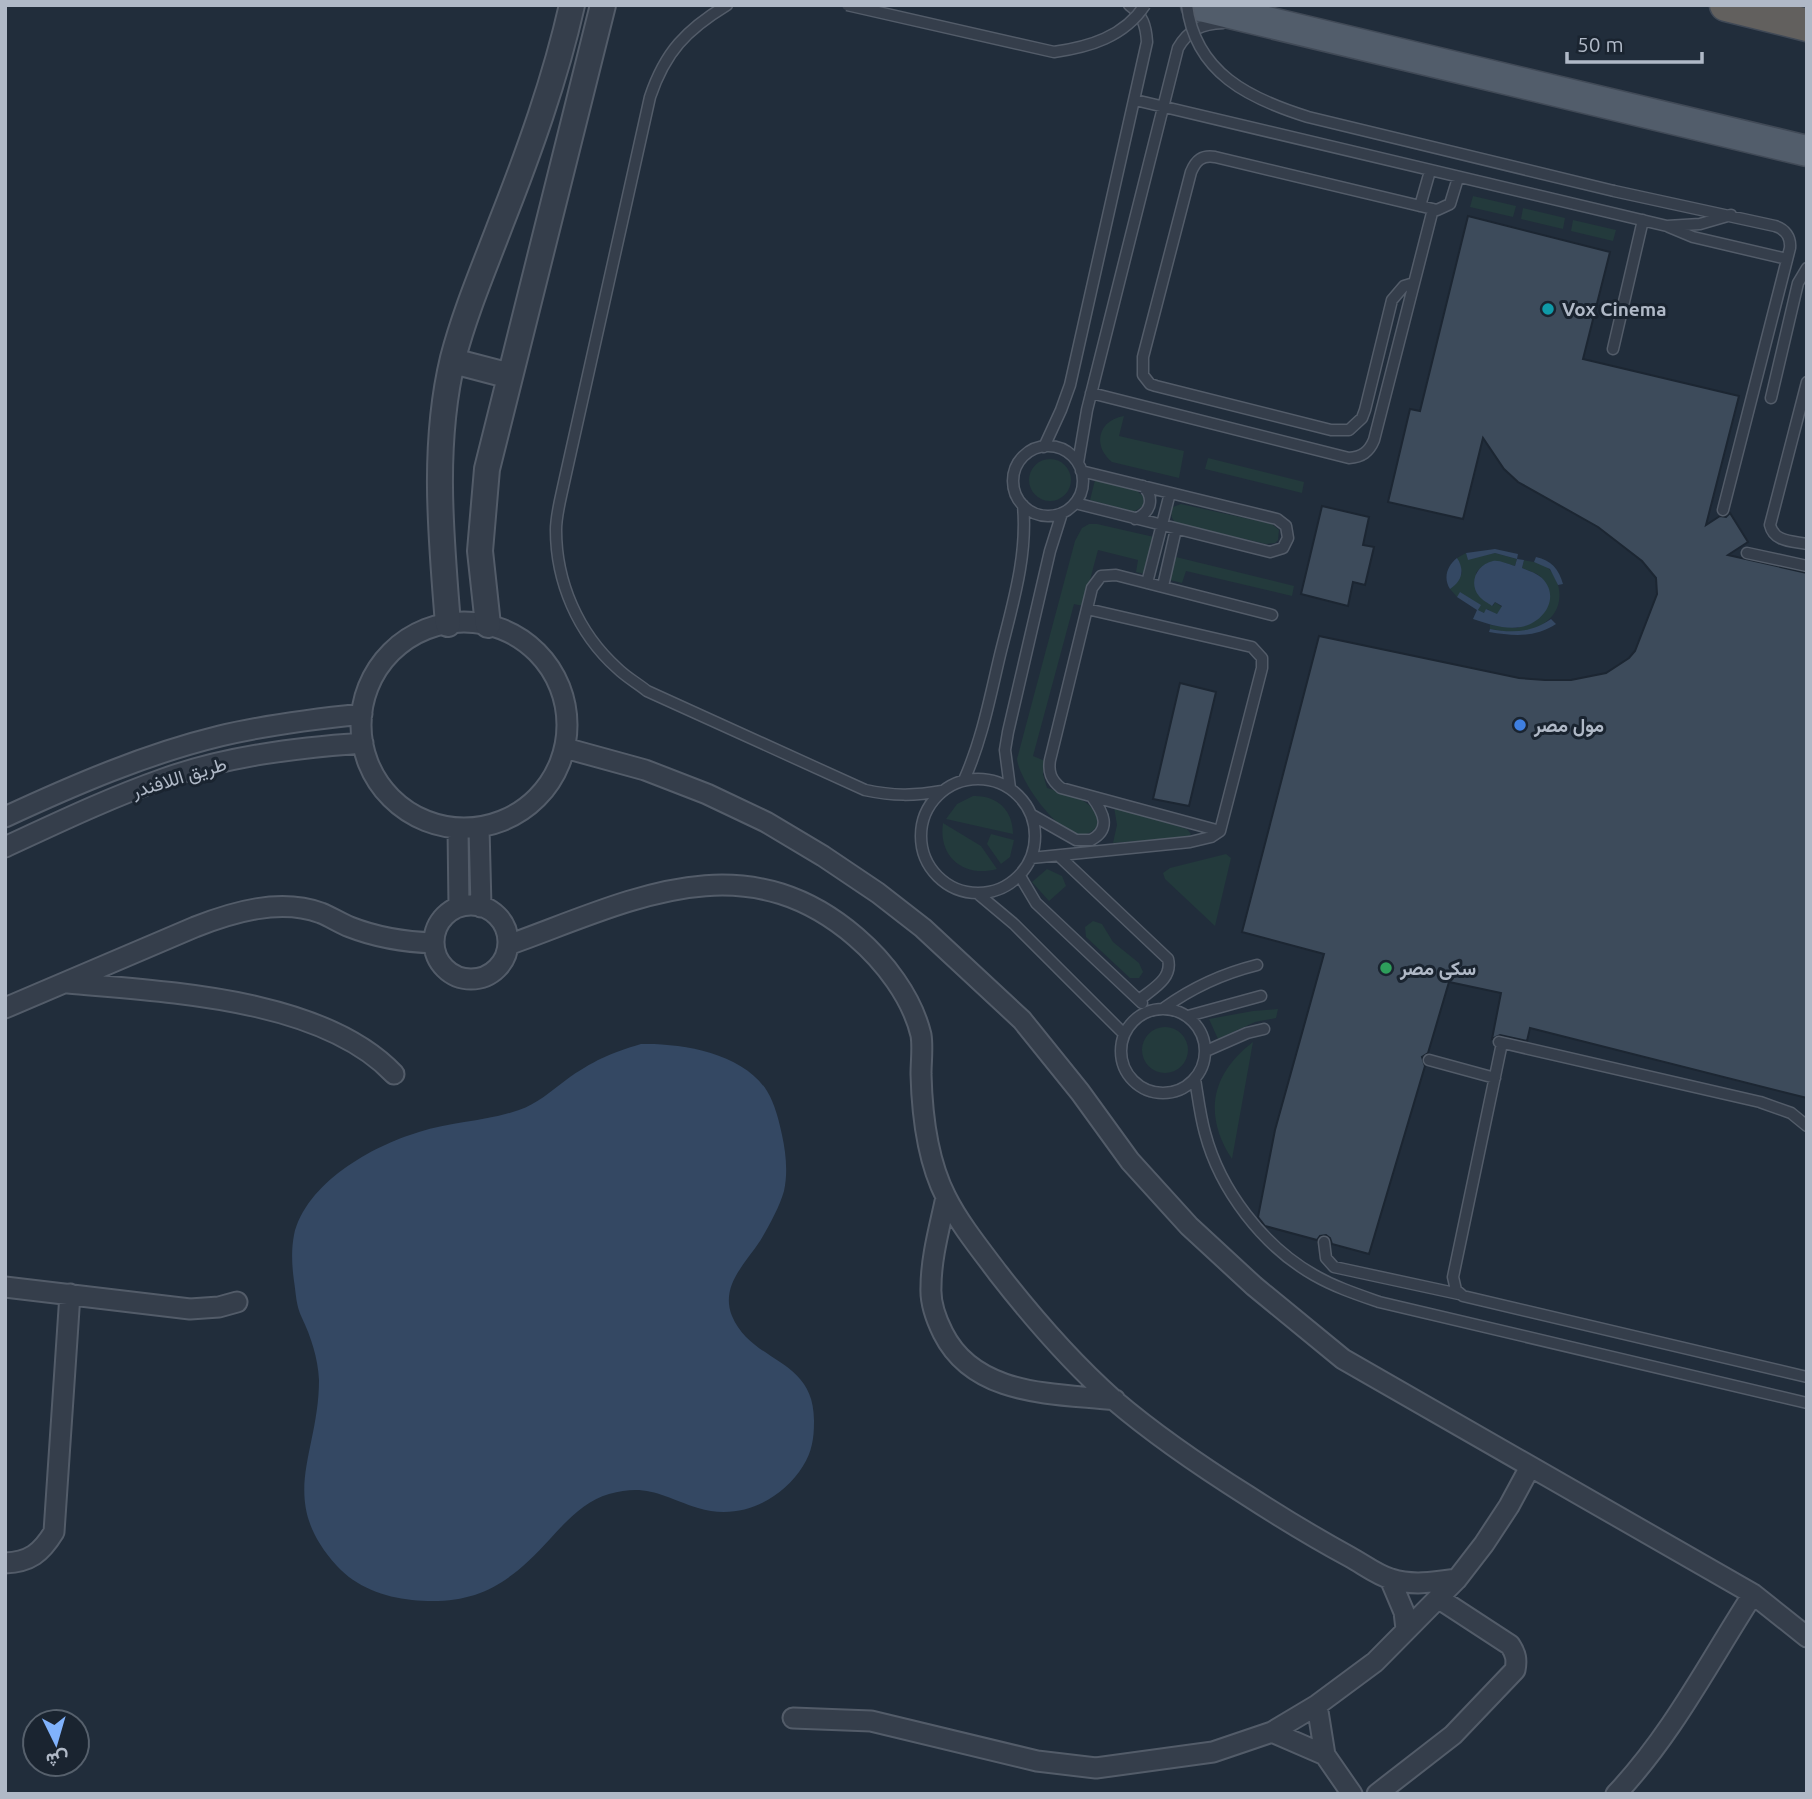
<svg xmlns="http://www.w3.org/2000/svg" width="1812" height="1799" font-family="Ubuntu,Vazirmatn,sans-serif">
<rect width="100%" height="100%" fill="#212d3b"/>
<path fill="#233a3c" d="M 1473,196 L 1516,206 L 1513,217 L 1470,207 Z
M 1523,208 L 1565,218 L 1563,229 L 1521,219 Z
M 1573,220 L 1616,230 L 1613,241 L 1571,231 Z
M 1124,416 L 1119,436 L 1184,451 L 1179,478 L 1112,462 C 1092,446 1098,420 1124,416 Z
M 1208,458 L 1304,482 L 1302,493 L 1205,469 Z
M1029 480a21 21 0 1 1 42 0a21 21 0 1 1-42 0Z
M 1095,480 L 1137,491 L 1144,497 L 1143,506 L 1135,511 L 1131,511 L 1090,500 Z
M 1181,504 L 1272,524 L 1279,530 L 1278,540 L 1275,543 L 1266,544 L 1176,523 C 1171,519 1170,514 1173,507 Z
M 1089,524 L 1097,524 L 1154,537 L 1145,574 L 1136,572 L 1138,560 L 1098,550 L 1083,606 L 1074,604 L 1033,756 L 1045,761 L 1043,774 L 1047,788 C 1066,794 1101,800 1097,826 C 1073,860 1019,782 1017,759 L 1075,541 L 1082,528 Z
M 1466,553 L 1468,559 L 1495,553 L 1517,559 L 1515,566 C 1501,561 1486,559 1476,573 L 1476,591 L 1493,606 L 1495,602 L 1502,607 L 1497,615 L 1487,609 L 1484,613 L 1478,610 L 1480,605 L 1461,593 L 1457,597 L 1450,589 L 1462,573 L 1457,558 Z
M 1176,557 L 1294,586 L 1292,596 L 1186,571 L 1182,583 L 1170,580 Z
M 1524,560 C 1531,562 1539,562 1546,566 C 1552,571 1555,577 1558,585 C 1564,607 1551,624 1529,630 C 1516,634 1503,631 1490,629 L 1490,625 L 1518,628 L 1543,579 L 1537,574 L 1522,568 Z
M 973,796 C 997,795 1013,810 1013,834 L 946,819 L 957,804 Z
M 1114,807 L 1187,829 L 1191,834 L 1188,837 L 1113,843 L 1117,825 Z
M 943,823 L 981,846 L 997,869 C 964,878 938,857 943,823 Z
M 991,834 L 1014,840 L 1010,857 L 1001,864 L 987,844 Z
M 1226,854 L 1231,858 L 1215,926 L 1165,879 L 1163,873 L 1170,868 Z
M 1047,869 L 1062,876 L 1066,886 L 1049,901 L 1032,882 Z
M 1093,921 L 1102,924 L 1113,942 L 1139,963 L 1143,972 L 1139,978 L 1130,978 L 1086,937 L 1085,927 Z
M 1278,1009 L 1276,1018 L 1255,1022 L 1218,1039 L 1209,1019 L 1253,1011 Z
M1142 1050a23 23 0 1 1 46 0a23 23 0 1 1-46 0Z
M 1253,1042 L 1232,1159 C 1203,1115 1211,1074 1253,1042 Z"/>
<path fill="#344863" d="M 1495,549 L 1518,554 L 1517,559 L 1524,560 L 1522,568 C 1529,571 1536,573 1542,578 C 1561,597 1544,623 1521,627 C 1505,630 1488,624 1473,619 L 1477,610 L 1457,597 L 1460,592 L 1481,605 L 1478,610 L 1484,613 L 1486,609 L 1497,614 L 1502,606 L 1495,602 L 1492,606 C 1488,603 1482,600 1479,596 C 1468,583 1477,564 1493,561 C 1500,560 1507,564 1515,566 L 1517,559 L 1495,553 L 1468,560 L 1466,553 Z
M 1536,557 C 1551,560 1559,569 1563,584 L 1558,585 L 1550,569 L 1534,562 Z
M 1457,558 C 1465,570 1462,581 1450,589 C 1443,578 1447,566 1457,558 Z
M 1551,619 L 1556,624 C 1534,638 1514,636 1489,632 L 1490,629 C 1512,633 1531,633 1551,619 Z
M 641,1044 C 682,1043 743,1053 767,1091 C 775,1104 779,1121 782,1135 C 786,1153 788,1173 784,1191 C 779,1208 769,1226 760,1241 C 745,1264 720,1286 732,1316 C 752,1364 815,1357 814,1422 C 814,1438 812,1452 803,1466 C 781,1501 739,1521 698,1508 C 663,1497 648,1483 609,1494 C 585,1501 566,1521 550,1539 C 508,1585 476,1606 412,1600 C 384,1597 356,1587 337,1566 C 276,1499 319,1455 319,1380 C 318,1358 311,1337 302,1318 C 296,1306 296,1294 294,1281 C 292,1267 291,1250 294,1235 C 306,1183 372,1146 419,1132 C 451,1122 487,1121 519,1110 C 537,1104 551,1091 566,1080 C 592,1061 611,1053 641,1044 Z"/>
<path fill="#3d4b5b" stroke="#1c2632" stroke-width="2" d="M 1468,216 L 1610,252 L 1583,359 L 1739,396 L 1706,525 L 1720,516 L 1726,517 L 1730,513 L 1748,542 L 1728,555 L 1807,573 L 1807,1098 L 1530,1028 L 1527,1041 L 1500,1035 L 1492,1039 L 1501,993 L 1449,982 L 1428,1053 L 1422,1057 L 1425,1066 L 1369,1254 L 1332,1244 L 1330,1238 L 1326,1235 L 1320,1236 L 1317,1240 L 1265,1226 L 1258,1217 L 1275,1130 L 1324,954 L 1242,932 L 1319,636 L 1519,678 L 1545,680 L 1571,680 L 1606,673 L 1629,658 L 1635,651 L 1657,594 L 1656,578 L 1642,561 L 1598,527 L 1518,482 L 1504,469 L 1483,438 L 1463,519 L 1388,502 L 1410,409 L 1420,411 Z
M 1322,506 L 1369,517 L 1363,545 L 1374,547 L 1365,585 L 1353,582 L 1348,606 L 1301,594 Z
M 1180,683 L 1216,692 L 1189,806 L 1153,799 Z"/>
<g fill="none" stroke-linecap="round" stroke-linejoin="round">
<defs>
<path id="service" d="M 727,5 C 686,30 665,52 650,97 L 563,487 C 560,501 556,516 556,530 C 556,582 578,633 617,668 C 626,677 637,683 647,691 L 865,790 C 893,796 914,796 942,791
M 1135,100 L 1667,226 L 1700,224 L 1731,215
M 1614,191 L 1775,226 C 1785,229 1791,237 1790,248 L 1723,510
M 1420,206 L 1430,171
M 1669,227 L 1693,237 L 1787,259
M 1414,283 L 1404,286 L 1392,300 L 1365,410 L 1362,418 L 1349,430 L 1331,430 L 1156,386 L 1150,384 L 1143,375 L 1143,357 L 1191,172 C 1196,160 1202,155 1215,157 L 1437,210 L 1450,204 L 1458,178
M 1613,349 L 1643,220
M 1807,382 L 1770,525 C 1774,542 1792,541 1807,544
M 1091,393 L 1349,458 C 1362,457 1369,452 1374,440 L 1433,209
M 1771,398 L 1798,283 L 1807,268
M1013 481a35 35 0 1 1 70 0a35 35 0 1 1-70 0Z
M 1044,447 L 1061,410 L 1070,385 L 1147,42 C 1146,26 1143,15 1129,5
M 1078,463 L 1087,410 L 1178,48 C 1189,29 1202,24 1223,23
M 1075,503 L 1270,552 L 1283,548 L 1288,538 L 1286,526 L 1277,519 L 1081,471
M 1135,519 C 1151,513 1155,498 1143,486
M 1747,553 L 1807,566
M 1147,583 L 1170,493
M 1163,586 L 1176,529
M921 836a57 57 0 1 1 114 0a57 57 0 1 1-114 0Z
M 964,780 C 982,740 990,697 1000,655 C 1012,606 1028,556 1023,505
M 1010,788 L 1005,750 L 1008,732 L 1050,551 L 1062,513
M 1032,815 L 1076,840 L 1091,840 C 1112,829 1103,812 1092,797
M 1220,831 L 1061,788 C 1051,780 1048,772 1050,760 L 1092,588 L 1101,576 L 1116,575 L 1272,615
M 1059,856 L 1168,959 C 1173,979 1152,989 1139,1000
M 1031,858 L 1190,842 L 1211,837 L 1220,831 L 1262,668 L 1262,658 L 1252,647 L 1087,609
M 1020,876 L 1036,903 L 1142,1003
M 977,893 L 1014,924 L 1124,1034
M 1164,1008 C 1193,987 1221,974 1257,965
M1121 1051a42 42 0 1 1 84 0a42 42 0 1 1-84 0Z
M 1188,1016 L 1261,996
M 1499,1042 L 1760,1102 L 1791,1113 L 1807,1126
M 1502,1043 L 1453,1277 L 1456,1290 L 1463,1296 L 1807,1377
M 1206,1051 L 1247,1033 L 1264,1029
M 1429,1060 L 1495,1078
M 1195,1079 C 1198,1097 1200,1115 1205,1133 C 1220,1190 1263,1246 1314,1275 C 1335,1287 1356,1294 1379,1302 L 1807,1403
M 1324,1242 L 1326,1258 L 1334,1267 L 1459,1294"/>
<path id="minor" d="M361 725a103 103 0 1 1 206 0a103 103 0 1 1-206 0Z
M 565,748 L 645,770 L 707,794 L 766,822 L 823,856 L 878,893 L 923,928 L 1022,1020 L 1080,1092 L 1130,1161 L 1189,1226 L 1254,1286 L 1343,1359 L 1753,1594 L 1807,1637
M 5,817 C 74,785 146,754 220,736 C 266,725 314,719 362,714
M 479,827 L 481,907
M 458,828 L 459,907
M 5,847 C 57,823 109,798 163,779 C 227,756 295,748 363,743
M434 942a37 37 0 1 1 74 0a37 37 0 1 1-74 0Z
M 508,945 C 628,902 742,839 856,937 C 884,961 912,997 921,1035 C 923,1047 921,1062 921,1074 C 922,1115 927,1160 946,1197 C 959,1223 980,1249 998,1273 C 1033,1318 1071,1362 1114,1400 C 1155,1435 1202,1467 1248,1496 C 1282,1518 1315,1538 1350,1557 C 1363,1564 1377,1575 1391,1579 C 1412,1586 1436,1582 1457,1579
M 68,983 C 167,992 322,998 394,1074
M 5,1008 L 195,927 C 233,912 280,898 321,913 C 331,917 340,923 350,927 C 378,938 404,942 434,943
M 946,1197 C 940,1226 931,1257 931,1287 C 930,1303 936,1319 943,1333 C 975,1397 1054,1393 1115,1400
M 5,1287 L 190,1309 L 219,1307 L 237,1302
M 5,1563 C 30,1562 41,1553 54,1532 L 70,1294
M 1390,1579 L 1404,1612 L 1406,1629
M 1317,1705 L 1325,1755 L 1352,1794
M 793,1718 L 871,1721 L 1037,1761 L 1096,1768 L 1213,1752 L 1272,1732 L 1317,1705 L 1375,1662 L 1457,1579 L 1484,1544 L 1509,1506 L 1530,1467
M 1272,1732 L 1325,1755
M 1377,1794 L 1453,1735 L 1515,1670 C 1517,1660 1516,1654 1510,1645 L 1438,1598
M 1616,1794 C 1672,1735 1709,1662 1753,1594"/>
<path id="tertiary" d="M 453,361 L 510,376
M 448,624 C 441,536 432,445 453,358 C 465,312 484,268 501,223 C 529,152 555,80 572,5
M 488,625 L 480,551 L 487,469 L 603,5"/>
<path id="primary" d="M 1196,5 L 1807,151"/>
<path id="trunk" d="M 1726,5 L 1807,25"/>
</defs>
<use href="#service" stroke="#535c69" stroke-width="13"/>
<use href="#minor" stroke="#535c69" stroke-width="23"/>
<use href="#tertiary" stroke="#535c69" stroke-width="28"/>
<use href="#primary" stroke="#414a57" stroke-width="33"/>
<use href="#trunk" stroke="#404956" stroke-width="35"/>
<use href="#service" stroke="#353e4b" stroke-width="10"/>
<use href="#minor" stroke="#353e4b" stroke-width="19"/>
<use href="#tertiary" stroke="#353e4b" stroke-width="24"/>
<use href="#primary" stroke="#525d6b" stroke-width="30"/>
<use href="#trunk" stroke="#62605e" stroke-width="32"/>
<defs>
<path id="service-bridge" d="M 847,5 L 1054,52 C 1089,47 1124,37 1145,5
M 1187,5 C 1195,73 1250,99 1308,117 L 1614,191"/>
</defs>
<use href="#service-bridge" stroke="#535c69" stroke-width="13" stroke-linecap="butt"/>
<use href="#service-bridge" stroke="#353e4b" stroke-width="10"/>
</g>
<circle fill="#0f9aa8" stroke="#1a2430" stroke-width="2.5" cx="1548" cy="309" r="7"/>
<circle fill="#3f7fe0" stroke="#1a2430" stroke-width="2.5" cx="1520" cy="725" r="7"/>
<circle fill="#2e9e5b" stroke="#1a2430" stroke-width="2.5" cx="1386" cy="968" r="7"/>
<g text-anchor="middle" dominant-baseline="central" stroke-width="6" stroke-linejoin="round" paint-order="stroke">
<g font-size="19" font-weight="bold" fill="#b0b9c7" stroke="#1a2430" text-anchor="start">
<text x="1562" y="309">Vox Cinema</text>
<text x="1534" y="725">مول مصر</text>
<text x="1400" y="968">سكى مصر</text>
</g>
<g font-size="19" fill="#b0b9c7" stroke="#1a2430">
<text transform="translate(179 777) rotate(-17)">طريق اللافندر</text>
</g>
</g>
<rect width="1812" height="1799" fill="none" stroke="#b0b9c7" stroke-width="14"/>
<g transform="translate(56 1743) rotate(175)"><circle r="33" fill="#1a2430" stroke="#56606c" stroke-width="2"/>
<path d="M0-5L12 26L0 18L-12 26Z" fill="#80b2fc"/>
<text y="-10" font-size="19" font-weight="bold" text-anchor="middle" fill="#b0b9c7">ش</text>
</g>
<path d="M1567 52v10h135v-10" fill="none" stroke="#b0b9c7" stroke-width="3.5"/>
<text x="1577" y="52" font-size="21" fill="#b0b9c7" stroke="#1a2430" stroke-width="5" paint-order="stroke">50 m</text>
</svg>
